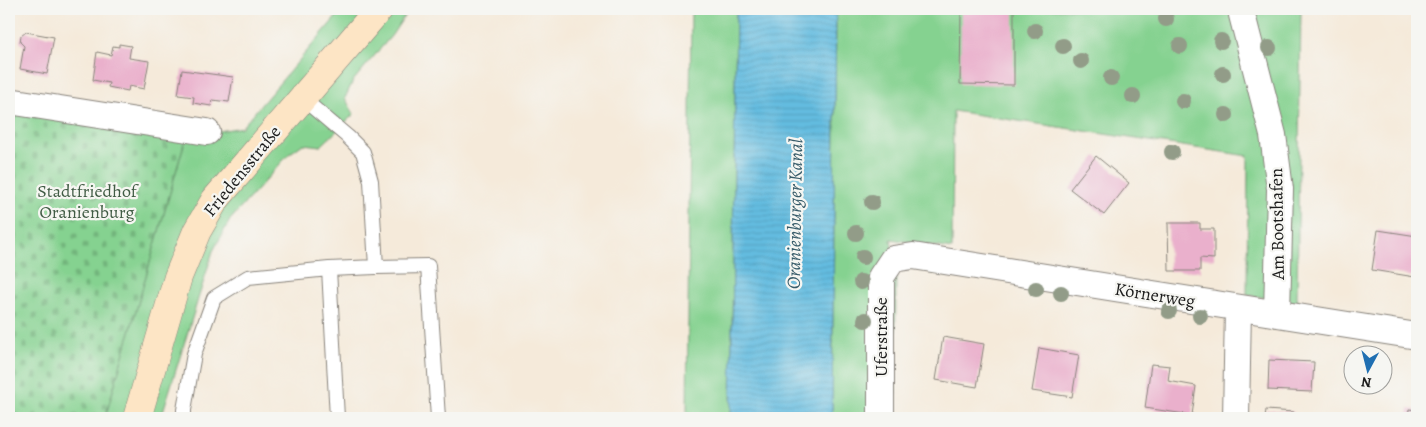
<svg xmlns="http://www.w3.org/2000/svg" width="1426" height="427" font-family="Alegreya,serif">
<defs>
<pattern id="cemetery-stones" width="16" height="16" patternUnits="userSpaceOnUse" patternTransform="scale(1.25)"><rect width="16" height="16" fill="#85d290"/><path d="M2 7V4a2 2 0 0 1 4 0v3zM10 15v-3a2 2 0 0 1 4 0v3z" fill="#72b47c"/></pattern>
<pattern id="water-rules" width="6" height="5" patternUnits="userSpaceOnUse" patternTransform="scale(1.25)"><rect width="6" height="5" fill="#63bce0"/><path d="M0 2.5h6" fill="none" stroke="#55a1c0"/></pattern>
</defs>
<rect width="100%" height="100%" fill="#f6f6f2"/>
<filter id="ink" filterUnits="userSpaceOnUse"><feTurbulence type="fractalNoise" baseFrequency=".02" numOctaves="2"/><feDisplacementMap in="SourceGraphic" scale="10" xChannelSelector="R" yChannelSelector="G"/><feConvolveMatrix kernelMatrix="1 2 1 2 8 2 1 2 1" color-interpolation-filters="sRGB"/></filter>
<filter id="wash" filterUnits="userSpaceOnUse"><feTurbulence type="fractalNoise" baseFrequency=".0096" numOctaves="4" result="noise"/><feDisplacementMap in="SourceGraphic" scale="20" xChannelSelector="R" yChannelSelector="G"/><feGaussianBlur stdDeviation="1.12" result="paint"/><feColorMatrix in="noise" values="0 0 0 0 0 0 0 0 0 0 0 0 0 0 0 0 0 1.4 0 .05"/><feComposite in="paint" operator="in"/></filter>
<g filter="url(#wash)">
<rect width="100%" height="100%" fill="#f5eada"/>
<path fill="#85d290" stroke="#507756" d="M 343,9 L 409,9 L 392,35 L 353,81 L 345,98 L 354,114 L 321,146 L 303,144 L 289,154 L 230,220 L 213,251 L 161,418 L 105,418 L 186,137 L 242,127 Z
M 691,9 L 736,9 L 731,418 L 687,418 Z
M 836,9 L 1301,9 L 1297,302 L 1247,295 L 1248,156 L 953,111 L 952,249 L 891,239 L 896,278 L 895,418 L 832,418 Z"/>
<path fill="url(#cemetery-stones)" stroke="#507756" d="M 9,108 L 186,137 L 105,418 L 9,418 Z"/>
<path fill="url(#water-rules)" stroke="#406c7e" d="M 736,9 L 836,9 L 832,418 L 731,418 Z"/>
<g id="blocks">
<path fill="#eab0cc" d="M 961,9 L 1014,9 L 1014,85 L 960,84 Z
M 26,32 L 54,37 L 47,74 L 20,69 L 24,46 L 20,42 L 21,36 Z
M 119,44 L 131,46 L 129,58 L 149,61 L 144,89 L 129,86 L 128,91 L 108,87 L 109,83 L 93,80 L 97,52 L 111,55 L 113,46 L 119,47 Z
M 182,70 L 233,77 L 229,102 L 212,100 L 211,106 L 193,103 L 194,97 L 178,95 Z
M 1096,156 L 1129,183 L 1104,215 L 1070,189 Z
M 1168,223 L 1200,223 L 1200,229 L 1214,229 L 1214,259 L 1200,258 L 1200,271 L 1169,271 Z
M 1378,230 L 1417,236 L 1417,260 L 1415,277 L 1372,270 Z
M 943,337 L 984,344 L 977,387 L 936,380 Z
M 1039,348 L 1079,355 L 1072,397 L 1032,391 Z
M 1269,360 L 1314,362 L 1312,392 L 1268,390 Z
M 1151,364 L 1170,366 L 1168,381 L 1196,386 L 1192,415 L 1145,408 Z
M 1409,409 L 1417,410 L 1417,418 L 1408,418 Z
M 1266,410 L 1294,412 L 1293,418 L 1265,418 Z"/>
</g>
</g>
<g filter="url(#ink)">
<use href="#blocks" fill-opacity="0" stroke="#88837b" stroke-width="1"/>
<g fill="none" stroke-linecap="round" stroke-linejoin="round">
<defs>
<path id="lane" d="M 376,267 L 428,266 L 438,418
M 329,269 L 337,418
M 184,418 L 184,410 L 194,354 L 214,298 L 248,277 L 329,269 L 376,267 L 371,181 L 363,152 L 348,137 L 302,98"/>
<path id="street" d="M 1242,9 L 1242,15 L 1273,135 L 1280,189 L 1277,314
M 9,101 L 207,132
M 881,418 L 881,277 L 893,259 L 913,256 L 1417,336
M 1236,418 L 1238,308"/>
<path id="secondary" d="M 137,418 L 178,277 L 197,231 L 215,200 L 379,9"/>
</defs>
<use href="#lane" stroke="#88837b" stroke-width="16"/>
<use href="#street" stroke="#88837b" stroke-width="28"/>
<use href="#secondary" stroke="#88837b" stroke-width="29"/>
<use href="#lane" stroke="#fff" stroke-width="14"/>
<use href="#street" stroke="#fff" stroke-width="26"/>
<use href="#secondary" stroke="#fde5c5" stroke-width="28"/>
</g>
<g fill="#929c88">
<circle cx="1166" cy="19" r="8"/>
<circle cx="1035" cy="31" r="8"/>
<circle cx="1221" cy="41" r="8"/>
<circle cx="1063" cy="46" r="8"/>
<circle cx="1180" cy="46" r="8"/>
<circle cx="1269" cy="48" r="8"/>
<circle cx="1081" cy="61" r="8"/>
<circle cx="1223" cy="74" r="8"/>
<circle cx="1111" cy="78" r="8"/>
<circle cx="1133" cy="96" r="8"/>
<circle cx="1183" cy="101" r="8"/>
<circle cx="1226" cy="115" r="8"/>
<circle cx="1172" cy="152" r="8"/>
<circle cx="872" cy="202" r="8"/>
<circle cx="856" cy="233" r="8"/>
<circle cx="863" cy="257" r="8"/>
<circle cx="861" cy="282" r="8"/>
<circle cx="1036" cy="289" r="8"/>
<circle cx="1061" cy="293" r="8"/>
<circle cx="1169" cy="311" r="8"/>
<circle cx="1200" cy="316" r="8"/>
<circle cx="865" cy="320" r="8"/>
</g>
</g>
<g text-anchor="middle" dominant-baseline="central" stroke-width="4.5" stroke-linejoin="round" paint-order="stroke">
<g font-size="18" fill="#1c1c1c" stroke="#f6f6f2">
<text transform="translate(242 171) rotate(-51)">Friedensstraße</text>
<text transform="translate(1277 224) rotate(-91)">Am Bootshafen</text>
<text transform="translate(1155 295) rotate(9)">Körnerweg</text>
<text transform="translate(881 337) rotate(-90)">Uferstraße</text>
</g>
<g font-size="18" fill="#415c45" stroke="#f6f6f2">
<text x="87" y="191">Stadtfriedhof<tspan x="87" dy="21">Oranienburg</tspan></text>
</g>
<g font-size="19" font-style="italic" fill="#385c6a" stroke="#f6f6f2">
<text transform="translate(795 214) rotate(-89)">Oranienburger Kanal</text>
</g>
</g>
<rect width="1426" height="427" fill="none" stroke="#f6f6f2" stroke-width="30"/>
<g transform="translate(1368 370) rotate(187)"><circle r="24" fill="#f6f6f2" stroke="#9f9f9c"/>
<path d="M0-4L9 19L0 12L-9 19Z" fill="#1f6fb2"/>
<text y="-8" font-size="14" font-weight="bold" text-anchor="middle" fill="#1c1c1c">N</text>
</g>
</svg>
